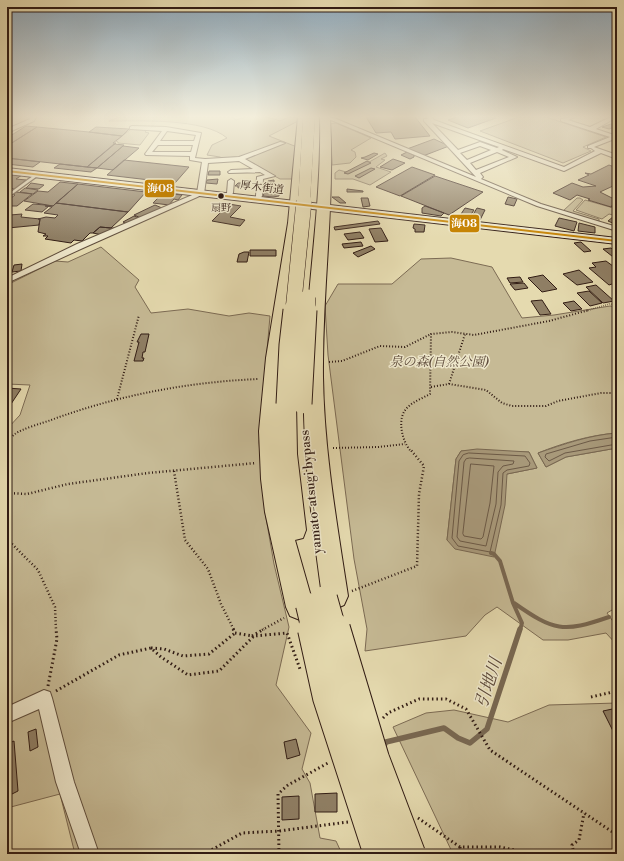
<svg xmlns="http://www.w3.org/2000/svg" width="624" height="861" font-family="'Libre Bodoni','Noto Serif JP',serif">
<rect width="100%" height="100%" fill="#e5daaf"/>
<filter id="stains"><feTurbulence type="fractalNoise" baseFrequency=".005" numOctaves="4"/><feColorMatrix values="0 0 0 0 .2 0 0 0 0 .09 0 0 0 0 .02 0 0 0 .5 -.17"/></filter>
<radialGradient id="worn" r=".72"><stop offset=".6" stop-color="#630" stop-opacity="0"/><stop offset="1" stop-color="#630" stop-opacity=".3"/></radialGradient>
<path fill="#c6ba95" stroke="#7c6b54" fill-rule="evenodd" d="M 119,117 L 232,117 L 236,120 C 250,114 267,116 280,121 L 289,117 L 298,117 L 298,121 L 269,136 L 297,147 L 294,179 L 280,179 L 245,160 L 225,160 L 220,157 L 207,155 L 212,145 L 227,138 C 204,118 140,121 109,121 Z
M 519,117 L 546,117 L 606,137 L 583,147 L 591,151 L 563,163 L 480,131 Z
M 336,123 L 371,138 L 351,150 L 355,152 L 356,157 L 350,163 L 332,165 L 330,124 Z
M 148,128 L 145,132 L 149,133 L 140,145 L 118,143 L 118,142 L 116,141 L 131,129 Z
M 385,153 L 387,156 L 381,159 L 385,160 L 376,167 L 391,172 L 370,185 L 353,179 L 335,179 L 335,173 L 339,170 L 350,173 Z
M 577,198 L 580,198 L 583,200 L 573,211 L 599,219 L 599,222 L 563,211 Z
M 585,200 L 617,209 L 617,216 L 609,214 L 602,219 L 576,210 Z
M 101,247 L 139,280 L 135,287 L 151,313 L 188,309 L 229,316 L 249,313 L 270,316 L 259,442 L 265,512 L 274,564 L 289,627 L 276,685 L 311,733 L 302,769 L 310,783 L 320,838 L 336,841 L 342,854 L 75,854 L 60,794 L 7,808 L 7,429 L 20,415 L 30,385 L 7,384 L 7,285 L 55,261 L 68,262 Z
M 451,258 L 492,267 L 522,318 L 554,315 L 610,306 L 617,307 L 617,433 C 590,435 563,443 538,453 L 546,467 L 566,457 L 617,448 L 617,607 L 607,613 L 617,627 L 617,645 L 606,633 L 568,640 L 543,640 L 497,607 L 485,615 L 466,636 L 365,651 L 367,629 L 354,559 L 328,355 L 325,306 L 338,284 L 392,284 L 421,259 ZM 461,451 L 529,452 L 537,468 L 507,474 L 447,540 L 456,459 Z
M 617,703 L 617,854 L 453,854 L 393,727 L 426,713 L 454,710 L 508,722 L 549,705 Z"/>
<path fill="#a8997a" stroke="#786751" d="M 617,433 L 617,448 L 566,457 L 546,467 L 538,453 C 564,444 590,435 617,433 Z
M 477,449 L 529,452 L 537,468 L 507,474 L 505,505 L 494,557 L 455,549 L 447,540 L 456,459 L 461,451 Z"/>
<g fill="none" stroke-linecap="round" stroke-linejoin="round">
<path stroke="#6c5a47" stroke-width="1" d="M 617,437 L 590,441 L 546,454 L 545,457 L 549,461 L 565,453 L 617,444
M 469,453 L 525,456 L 530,463 L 529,466 L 507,470 L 503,473 L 501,505 L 490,552 L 458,546 L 452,538 L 459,461 L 463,455 Z
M 470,458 L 514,461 L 513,464 L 503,466 L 498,472 L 496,504 L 486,546 L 460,541 L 457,537 L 464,462 L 466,459 Z
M 471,464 L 494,466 L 490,503 L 483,537 L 481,539 L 464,536 L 463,534 Z"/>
<path stroke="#786751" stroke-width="4" d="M 491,553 L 494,554 L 500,561 L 513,603 L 522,623 L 520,630
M 514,603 C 554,631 563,633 609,617"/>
<path stroke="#786751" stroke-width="5.5" d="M 383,747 L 386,742 L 444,728 L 458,738 L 470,743 L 487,729 L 520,629"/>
</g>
<path fill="#8f7f65" stroke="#311c14" d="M 366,117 L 415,117 L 430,136 L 395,139 L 391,132 L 376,133 Z
M 457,117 L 493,117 L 496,118 L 468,128 L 448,120 Z
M 611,124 L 617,126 L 609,129 L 602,127 Z
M 26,126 L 37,127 L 7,146 L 7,138 Z
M 37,127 L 89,132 L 122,136 L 113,143 L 116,143 L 87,167 L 7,158 L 7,146 Z
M 96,127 L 129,129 L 122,136 L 89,132 Z
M 434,139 L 449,146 L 423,156 L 407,149 Z
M 114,144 L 124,145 L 97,168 L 87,167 Z
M 123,146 L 139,148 L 113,170 L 97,168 Z
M 407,152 L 414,155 L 414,157 L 410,159 L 401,155 Z
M 374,153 L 378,154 L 368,160 L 361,158 L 365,157 Z
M 7,158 L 40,162 L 33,167 L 7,164 Z
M 393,159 L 405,163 L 392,170 L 380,167 Z
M 124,160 L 189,167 L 175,183 L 107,175 Z
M 367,161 L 371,163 L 348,174 L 344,173 Z
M 60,164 L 87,167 L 97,168 L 91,172 L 54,168 Z
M 609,165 L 617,168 L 617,186 L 613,186 L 600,192 L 616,200 L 611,207 L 588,200 L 590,199 L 577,195 L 570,200 L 553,193 L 572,183 L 583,187 L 596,186 L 578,180 L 589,175 L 585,173 L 591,174 Z
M 412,167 L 435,175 L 400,196 L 376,187 Z
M 371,168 L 375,169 L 359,178 L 355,176 Z
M 209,171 L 220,171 L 220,175 L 208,175 Z
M 7,174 L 22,175 L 16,179 L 26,180 L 15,189 L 7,188 Z
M 435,176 L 483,192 L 449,215 L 401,196 Z
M 218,179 L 217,184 L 206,183 L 207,180 Z
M 274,180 L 274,187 L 266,187 L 265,184 L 268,183 L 268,181 Z
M 60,182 L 78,184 L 53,206 L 24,201 L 38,191 L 48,192 Z
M 31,183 L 44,185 L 39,189 L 26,188 Z
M 238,183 L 246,183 L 245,188 L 238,188 L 238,186 L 235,186 Z
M 78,184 L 146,192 L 128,212 L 56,203 Z
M 25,188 L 38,190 L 33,194 L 20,192 Z
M 347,189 L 363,191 L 363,192 L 347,192 Z
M 265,191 L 280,191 L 279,196 L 273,197 L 263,196 Z
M 16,192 L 32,194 L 17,206 L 8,206 L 10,204 L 7,204 L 7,201 L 15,195 L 13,194 Z
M 163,193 L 182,195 L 178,200 L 174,199 L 169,205 L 153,203 Z
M 332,197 L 339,197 L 346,203 L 340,203 Z
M 508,197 L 517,199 L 514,206 L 505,204 Z
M 361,198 L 368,198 L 370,206 L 363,207 Z
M 56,203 L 128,212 L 111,228 L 100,227 L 93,233 L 90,233 L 82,241 L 74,240 L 71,243 L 45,239 L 48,236 L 43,236 L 46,234 L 38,232 L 40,219 L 38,219 L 46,217 L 55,218 L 58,215 L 44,213 L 52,207 L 45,206 L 53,206 Z
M 33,204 L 45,205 L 49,206 L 42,212 L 25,210 Z
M 229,204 L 241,206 L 230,217 L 245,220 L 240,226 L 212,221 Z
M 155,205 L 162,208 L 141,218 L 134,215 Z
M 425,206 L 444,213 L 441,216 L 422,213 L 422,208 Z
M 465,208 L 474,210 L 468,219 L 459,217 Z
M 477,208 L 485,210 L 480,220 L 471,218 Z
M 22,214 L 21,217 L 40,219 L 39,225 L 8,228 L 10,215 Z
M 134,216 L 139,218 L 127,224 L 123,222 Z
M 614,216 L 617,217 L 617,225 L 608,221 Z
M 559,218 L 577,222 L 574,231 L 555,226 Z
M 378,221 L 380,224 L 335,230 L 334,227 Z
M 579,223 L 595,227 L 595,233 L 578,231 Z
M 414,224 L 425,225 L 424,232 L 415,232 L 415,229 L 413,228 Z
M 100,227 L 111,228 L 116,228 L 102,235 L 93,233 Z
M 381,228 L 388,241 L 375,242 L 369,229 Z
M 360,232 L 364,238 L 348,240 L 344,234 Z
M 361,242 L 363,246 L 344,248 L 342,244 Z
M 581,242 L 591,251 L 584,252 L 574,243 Z
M 371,246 L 375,249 L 358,257 L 353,253 Z
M 611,248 L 617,253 L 617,260 L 603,249 Z
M 250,250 L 276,250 L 276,256 L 250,256 Z
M 244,252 L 249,252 L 247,262 L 237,262 L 239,254 Z
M 606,261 L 617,269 L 617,288 L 612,284 L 609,285 L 589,268 L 596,267 L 592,263 Z
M 22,264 L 21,271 L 12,272 L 14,265 Z
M 579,270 L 593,282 L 577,285 L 563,274 Z
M 543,275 L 557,289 L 542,292 L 528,278 Z
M 520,277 L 523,282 L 510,283 L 507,278 Z
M 524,283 L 528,288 L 515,290 L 510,284 Z
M 596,285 L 614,301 L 603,303 L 586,287 Z
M 589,291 L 602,303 L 590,306 L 577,293 Z
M 542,300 L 551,314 L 540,315 L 531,301 Z
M 574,301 L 582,309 L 571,311 L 563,303 Z
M 141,334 L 149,334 L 145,352 L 143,352 L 142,358 L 144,358 L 143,361 L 134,361 L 139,342 L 137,342 Z
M 7,388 L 21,389 L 9,407 L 7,406 Z
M 617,708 L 617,739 L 603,711 Z
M 36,729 L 38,747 L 30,751 L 28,732 Z
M 296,739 L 300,755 L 287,759 L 284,742 Z
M 14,741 L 18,791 L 8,796 L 7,744 Z
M 337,793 L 337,812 L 315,812 L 315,794 Z
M 299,796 L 299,819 L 282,820 L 282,797 Z"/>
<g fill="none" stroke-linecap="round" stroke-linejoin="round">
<defs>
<path id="lane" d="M 37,173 L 40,174 L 7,198 L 7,195 Z"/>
<path id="street" d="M 30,117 L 36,117 L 34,121 L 7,133 L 7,129 L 30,119 Z
M 323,117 L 334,118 L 476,177 L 424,121 L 424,119 L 428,119 L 426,117 L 432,117 L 434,120 L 564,167 L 595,151 L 591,148 L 588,148 L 588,146 L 610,137 L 561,121 L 561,119 L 575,117 L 568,120 L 590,127 L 611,117 L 617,117 L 596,129 L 617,136 L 617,138 L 594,147 L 617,155 L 617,159 L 601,153 L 564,171 L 503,149 L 502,150 L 517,157 L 480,173 L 483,177 L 481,179 L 541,204 L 617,227 L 617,231 L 537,206 L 331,120 L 323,119 ZM 432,123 L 499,147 L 497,148 L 480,142 L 458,150 ZM 480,146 L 491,150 L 467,160 L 460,153 ZM 497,152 L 509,157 L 476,170 L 470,163 Z
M 132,126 L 166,127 L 201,133 L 195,158 L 205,159 L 239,157 L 280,142 L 285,143 L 245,159 L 275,176 L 263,179 L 262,196 L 259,201 L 254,200 L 256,196 L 257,177 L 265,175 L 260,172 L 229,173 L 228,172 L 231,170 L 253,169 L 239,161 L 208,163 L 204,194 L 83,248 L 7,283 L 7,278 L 77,244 L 197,193 L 202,162 L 190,160 L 190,156 L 146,155 L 145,154 L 162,131 L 130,129 L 130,127 ZM 167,131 L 196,135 L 194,141 L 160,141 ZM 158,145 L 193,145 L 191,152 L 152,152 Z
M 231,179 L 234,181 L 233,193 L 230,197 L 228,198 L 225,196 L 227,193 L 228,181 Z
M 44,690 L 50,692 L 52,698 L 74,782 L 99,854 L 81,854 L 56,782 L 39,709 L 7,723 L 7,707 Z"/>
<path id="secondary" d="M 7,168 L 617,238 L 617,244 L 7,174 Z"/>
<path id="highway" d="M 298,117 L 308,117 C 306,160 304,202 299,244 C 294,296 284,347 281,398 L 286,397 L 293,399 L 296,404 L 297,454 L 306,530 L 303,538 L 295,540 L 314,607 L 310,616 L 300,620 L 290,616 L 286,607 L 279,575 L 265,512 L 261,479 L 259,431 L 266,358 L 288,223 Z
M 320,117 L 330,117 C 335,204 322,290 323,377 C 324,450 337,524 348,596 L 344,605 L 335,609 L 326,605 L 322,596 C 312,523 302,450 304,376 C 306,290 322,204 320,117 Z"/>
</defs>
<use href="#lane" stroke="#5e4c3b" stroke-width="2.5"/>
<use href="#street" stroke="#5e4c3b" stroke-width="2"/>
<use href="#secondary" stroke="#311c14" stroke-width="2"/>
<use href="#highway" stroke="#311c14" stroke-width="2"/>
<path stroke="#311c14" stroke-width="1.5" stroke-dasharray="0.5 1.5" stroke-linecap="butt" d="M 586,311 L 609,304 L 617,305"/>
<path stroke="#311c14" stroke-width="2" stroke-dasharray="1 2" stroke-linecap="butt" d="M 329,362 L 342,361 L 380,346 L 405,347 L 431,334
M 449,384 L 465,334
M 431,387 L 449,384 L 486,390 L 502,403 L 512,406 L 546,406 L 558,401 L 601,393 L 617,393
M 117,399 L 139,315
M 7,443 C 9,440 12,436 15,434 C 21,429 43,423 51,420 C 119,395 188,382 259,379
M 333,448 L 378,447 L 405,444
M 410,450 C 402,441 396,417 408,407 C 414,401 423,398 430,394 L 431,334 L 452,332 L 474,335 L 549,321 L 589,310"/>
<path stroke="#311c14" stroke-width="2.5" stroke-dasharray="1 2.5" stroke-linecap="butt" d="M 174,471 L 185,540 L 208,569 L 221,604 L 234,630
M 7,493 L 27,494 L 68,484 L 148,473 L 256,463
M 7,501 L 10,507 L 7,529
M 7,539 L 38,570 L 55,607 L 56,630
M 352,591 L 417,566 L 419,494 L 424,466 L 410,449
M 262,630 L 284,618"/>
<path stroke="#311c14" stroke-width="3" stroke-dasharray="1.5 3" stroke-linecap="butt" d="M 233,629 L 235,633
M 235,633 L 253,636
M 252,636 L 264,629
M 151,648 L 164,649 L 183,656 L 209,654 L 235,633
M 48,686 L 57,639 L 56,629
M 56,691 L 119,655 L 151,648 L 161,657 L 188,675 L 219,671 L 254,636 L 287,633 L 300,669
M 591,697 L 617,691
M 383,718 L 388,713 L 419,699 L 446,699 L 466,709 L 490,750 L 617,835
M 418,818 L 460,847 L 500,847 L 534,854
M 460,847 L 461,854
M 204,854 L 242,833 L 279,831 L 348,822
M 279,854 L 278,794 L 288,785 L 328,763
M 574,854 L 572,845 L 579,840 L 584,813"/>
<use href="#lane" fill="#eee7cb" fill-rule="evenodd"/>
<use href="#street" fill="#eee7cb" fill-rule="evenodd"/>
<use href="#secondary" fill="#eee7cb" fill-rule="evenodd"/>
<use href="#highway" fill="#e5daaf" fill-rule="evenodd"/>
<defs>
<path id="highway-bridge-far4" d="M 304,202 L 309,117"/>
<path id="highway-bridge-far3" d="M 293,311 L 304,201
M 307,311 L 308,297"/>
<path id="highway-bridge-far2" d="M 286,404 L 289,345 L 293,310
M 302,404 L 307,310"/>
<path id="highway-bridge-far1" d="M 325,598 L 334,630
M 308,605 L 314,630"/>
<path id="highway-bridge" d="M 314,629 L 329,697 L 380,854
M 334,629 L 373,759 L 409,854"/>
</defs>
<use href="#highway-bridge-far4" stroke="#311c14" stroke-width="12" stroke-linecap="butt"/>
<use href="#highway-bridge-far3" stroke="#311c14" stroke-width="16" stroke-linecap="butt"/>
<use href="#highway-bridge-far2" stroke="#311c14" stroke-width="21" stroke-linecap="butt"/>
<use href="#highway-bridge-far1" stroke="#311c14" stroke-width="26" stroke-linecap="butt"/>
<use href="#highway-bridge" stroke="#311c14" stroke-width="34" stroke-linecap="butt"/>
<use href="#highway-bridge-far4" stroke="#e5daaf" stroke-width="12"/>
<use href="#highway-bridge-far3" stroke="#e5daaf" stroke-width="15"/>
<use href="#highway-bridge-far2" stroke="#e5daaf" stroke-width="19"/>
<use href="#highway-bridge-far1" stroke="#e5daaf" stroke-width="24"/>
<use href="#highway-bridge" stroke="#e5daaf" stroke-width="32"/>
<defs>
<path id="bus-1" d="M 7,170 L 617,240 L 617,242 L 7,172 Z"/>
</defs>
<use href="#bus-1" stroke="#eee7cb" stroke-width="3"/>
<use href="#bus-1" fill="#c68405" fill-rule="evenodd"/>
</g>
<linearGradient id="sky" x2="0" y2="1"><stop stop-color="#8ea9bc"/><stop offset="0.49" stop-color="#f3eedb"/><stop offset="1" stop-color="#f3eedb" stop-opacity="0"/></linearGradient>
<rect width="624" height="238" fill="url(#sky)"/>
<circle fill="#311c14" stroke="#eee7cb" stroke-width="1.5" cx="221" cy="196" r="3.5"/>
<g text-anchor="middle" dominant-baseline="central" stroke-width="3" stroke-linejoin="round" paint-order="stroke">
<g font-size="10" fill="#311c14" stroke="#eee7cb">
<text x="221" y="208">扇野</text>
</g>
<g font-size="11" fill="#311c14" stroke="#eee7cb">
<text transform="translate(262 188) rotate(7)">厚木街道</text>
</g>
<g font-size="13" font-style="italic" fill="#5e4b3b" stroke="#eee7cb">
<text x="439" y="362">泉の森(自然公園)</text>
</g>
<g font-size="13" fill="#311c14" stroke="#eee7cb">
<text transform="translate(311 492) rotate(-96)">yamato-atsugi bypass</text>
</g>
<g font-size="17" font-style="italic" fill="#5b4838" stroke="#eee7cb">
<text transform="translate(489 683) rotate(-72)">引地川</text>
</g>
</g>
<g stroke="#eee7cb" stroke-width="1.5">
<rect x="144" y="179" width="31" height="19" rx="4" fill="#c68405"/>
<rect x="449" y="214" width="31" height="19" rx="4" fill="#c68405"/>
</g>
<g font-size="11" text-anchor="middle" font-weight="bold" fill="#fff">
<text x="160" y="192">海08</text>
<text x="464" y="227">海08</text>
</g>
<rect width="624" height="861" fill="none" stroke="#e5daaf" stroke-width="24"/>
<rect x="8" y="8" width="608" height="845" fill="none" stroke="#311c14" stroke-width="2"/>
<rect x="12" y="12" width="600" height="837" fill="none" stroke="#311c14"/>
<rect width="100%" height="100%" filter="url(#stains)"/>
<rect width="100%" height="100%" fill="url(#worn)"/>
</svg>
